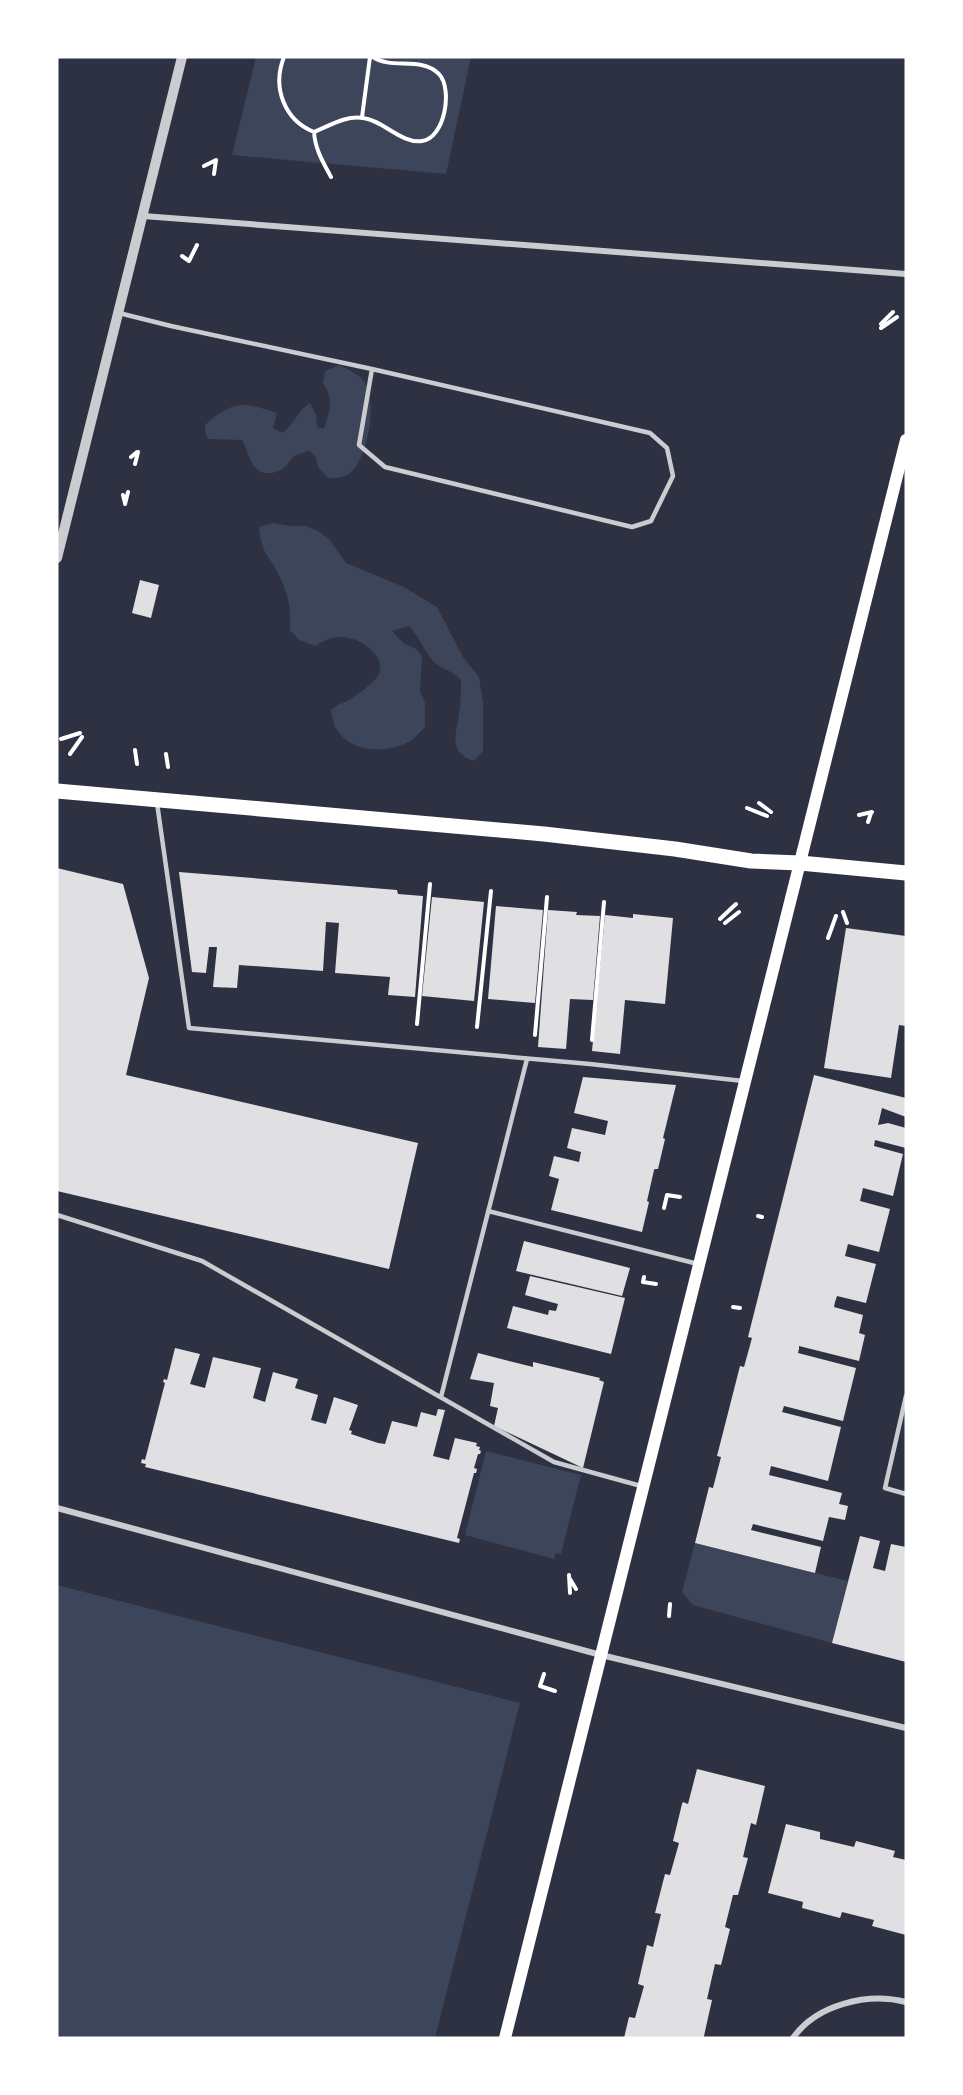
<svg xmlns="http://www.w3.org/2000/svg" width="963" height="2095" font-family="'IBM Plex Serif',serif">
<rect width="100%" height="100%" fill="#2d3142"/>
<path fill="#3c4559" d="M 256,57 L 471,57 L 446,174 L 232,155 Z
M 339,365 C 347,369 357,373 363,380 C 379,397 368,459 350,473 C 343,478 336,478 328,478 L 318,467 L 316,457 L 309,450 C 304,453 296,454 292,458 C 290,460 289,463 286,466 C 277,474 262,477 254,466 C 248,458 247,448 242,440 L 208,439 L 205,432 L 205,425 C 232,401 243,401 277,413 L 273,428 L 282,433 C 294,425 296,412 310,403 L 316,415 L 317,427 L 324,429 C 330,410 334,400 323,383 L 325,371 Z
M 273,523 L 291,526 L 306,526 L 318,531 L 329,539 L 346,563 L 404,587 L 437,607 L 463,657 L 479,677 L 483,702 L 483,751 L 474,761 C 448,753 456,735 459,714 C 461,703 461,691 461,680 C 452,670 441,669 434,662 C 424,651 419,637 409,626 L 392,631 L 403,643 L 416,649 L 422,656 L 420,691 L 425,703 L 425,727 C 421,731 417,736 412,740 C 389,754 350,754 336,728 C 333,723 332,715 331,710 C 337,705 341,704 347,701 C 354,698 377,680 379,674 C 387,656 358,636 341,637 C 331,637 324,641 315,646 L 299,640 L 290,630 C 291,612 289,596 281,579 C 271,557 261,555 259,527 Z
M 486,1451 L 581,1475 L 561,1554 L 556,1553 L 554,1559 L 465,1535 Z
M 695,1543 L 848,1581 L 832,1643 L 693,1605 L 682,1592 Z
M 57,1585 L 520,1703 L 435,2038 L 57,2038 Z"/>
<path fill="#e0e0e3" d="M 140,580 L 159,585 L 151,618 L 132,613 Z
M 57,868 L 123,884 L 149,978 L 126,1075 L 418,1143 L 389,1269 L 57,1191 Z
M 179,872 L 397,890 L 398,894 L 423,896 L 415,997 L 388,995 L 390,977 L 335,973 L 339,923 L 326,922 L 323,971 L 239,965 L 237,988 L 213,987 L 217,947 L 209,947 L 206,973 L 192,972 Z
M 432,897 L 484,902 L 474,1001 L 422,996 Z
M 496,906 L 543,910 L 535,1003 L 488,999 Z
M 548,910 L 577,912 L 576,915 L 600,916 L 593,1000 L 570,999 L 566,1049 L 538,1047 Z
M 633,914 L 673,918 L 665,1004 L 625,1000 L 620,1054 L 592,1051 L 605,915 L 633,918 Z
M 846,928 L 906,936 L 906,1026 L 899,1025 L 891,1078 L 824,1068 Z
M 814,1075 L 906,1098 L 906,1117 L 882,1108 L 878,1125 L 888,1123 L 906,1128 L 906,1148 L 875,1140 L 874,1146 L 903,1154 L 893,1196 L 863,1188 L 860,1201 L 890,1209 L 879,1252 L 848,1244 L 845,1256 L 876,1264 L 866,1303 L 837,1296 L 835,1302 L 834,1307 L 863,1315 L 859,1333 L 865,1335 L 859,1361 L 799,1346 L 799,1349 L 798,1353 L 856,1368 L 843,1421 L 784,1406 L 782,1412 L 841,1427 L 828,1481 L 771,1466 L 769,1475 L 842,1493 L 839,1504 L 848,1506 L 845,1520 L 829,1517 L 823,1541 L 753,1524 L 751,1530 L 821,1547 L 815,1573 L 695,1543 L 709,1487 L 713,1488 L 721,1457 L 717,1456 L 740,1366 L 744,1367 L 752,1338 L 748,1337 Z
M 583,1077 L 676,1085 L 663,1138 L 665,1139 L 658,1169 L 655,1169 L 654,1170 L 647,1201 L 649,1202 L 642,1232 L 551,1210 L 559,1179 L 549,1176 L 554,1156 L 579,1162 L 581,1152 L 567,1148 L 572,1128 L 605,1135 L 608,1121 L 574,1113 Z
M 524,1241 L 630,1268 L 622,1296 L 516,1271 Z
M 530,1276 L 625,1298 L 611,1354 L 507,1328 L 513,1306 L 548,1315 L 549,1310 L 556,1311 L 558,1304 L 525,1295 Z
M 175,1348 L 200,1354 L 190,1384 L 205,1388 L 213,1357 L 261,1368 L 253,1398 L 265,1402 L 273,1372 L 298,1379 L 295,1388 L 318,1395 L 311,1420 L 326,1424 L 334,1397 L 358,1405 L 349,1430 L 352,1431 L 351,1434 L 378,1443 L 385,1444 L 392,1421 L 417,1427 L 421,1412 L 436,1416 L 438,1409 L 445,1410 L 433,1456 L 449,1460 L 455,1438 L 477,1443 L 476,1446 L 480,1447 L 479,1450 L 481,1451 L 480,1454 L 478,1454 L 474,1468 L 477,1469 L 476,1473 L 474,1473 L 457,1538 L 460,1539 L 459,1543 L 145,1467 L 146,1464 L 141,1463 L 142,1459 L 145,1460 L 165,1383 L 163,1382 L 164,1379 L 167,1380 Z
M 478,1353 L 533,1367 L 533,1362 L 600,1378 L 599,1380 L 604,1382 L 583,1468 L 494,1426 L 498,1408 L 490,1406 L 494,1383 L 470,1379 Z
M 860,1536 L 880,1541 L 873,1568 L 885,1571 L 891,1544 L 906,1547 L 906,1662 L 832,1643 Z
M 697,1769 L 765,1786 L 756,1825 L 751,1823 L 743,1857 L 748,1858 L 738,1895 L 733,1895 L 725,1927 L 730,1929 L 721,1965 L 715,1964 L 707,1999 L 712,2000 L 704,2036 L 703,2038 L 624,2038 L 629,2017 L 635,2018 L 644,1986 L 638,1984 L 647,1945 L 653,1947 L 661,1914 L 655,1913 L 665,1874 L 670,1875 L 679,1843 L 673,1841 L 682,1804 L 683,1802 L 688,1804 Z
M 786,1824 L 820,1832 L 820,1839 L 854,1847 L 856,1841 L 895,1851 L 893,1857 L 906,1860 L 906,1935 L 872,1926 L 874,1920 L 842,1912 L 840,1918 L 802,1908 L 803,1902 L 768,1893 Z"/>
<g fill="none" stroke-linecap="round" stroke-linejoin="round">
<path stroke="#fff" stroke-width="4" d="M 284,57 C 272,87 284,120 314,132 C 329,126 346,115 363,118 C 383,120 401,144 422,141 C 445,138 453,89 439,74 C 421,56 392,70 373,57
M 362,117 L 370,57
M 314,132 C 315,149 323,162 331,177
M 204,166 L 216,160
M 214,174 L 216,160
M 182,256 L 189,261 L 197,245
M 881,324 L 893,312
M 881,328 L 897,317
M 131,457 L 137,452
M 135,464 L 138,452
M 123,495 L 125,503
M 125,504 L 128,492
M 61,739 L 80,733
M 135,750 L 137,764
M 70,754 L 82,737
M 166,754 L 168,767
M 759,803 L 771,812
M 747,808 L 767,816
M 859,815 L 872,812
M 868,822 L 871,813
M 843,912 L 847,923
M 720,919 L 736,904
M 725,923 L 739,912
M 828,938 L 836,916
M 417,1024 L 430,884
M 477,1027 L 491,891
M 535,1035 L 547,897
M 592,1040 L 604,902
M 664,1208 L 667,1195 L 680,1197
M 758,1216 L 762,1217
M 644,1277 L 643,1282 L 656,1284
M 733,1307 L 740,1308
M 569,1575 L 570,1593
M 570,1579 L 576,1589
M 669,1616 L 670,1604
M 544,1674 L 540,1686 L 555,1691"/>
<path stroke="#caccd0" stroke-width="4.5" d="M 119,313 L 171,326 L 372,369 L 650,433 L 667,448 L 673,476 L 651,521 L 632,527 L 385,467 L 359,445 L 372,369
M 157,803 L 189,1028 L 590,1064 L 743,1081
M 488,1211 L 698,1264
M 57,1215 L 202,1261 L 554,1462 L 641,1486
M 906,1396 L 885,1488 L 906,1494
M 441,1397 L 527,1059"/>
<path stroke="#caccd0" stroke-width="6" d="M 143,216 L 906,274
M 57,1508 L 601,1655 L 906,1728
M 793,2038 C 816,2005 867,1992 906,2002"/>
<path stroke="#caccd0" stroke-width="10" d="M 57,558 L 182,57"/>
<path stroke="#fff" stroke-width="12" d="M 505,2038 L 906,440"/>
<path stroke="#fff" stroke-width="15" d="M 57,791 L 544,834 L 675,849 L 751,861 L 800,863 L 906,873"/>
</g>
<rect width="963" height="2095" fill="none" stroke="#ffffff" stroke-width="117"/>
</svg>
